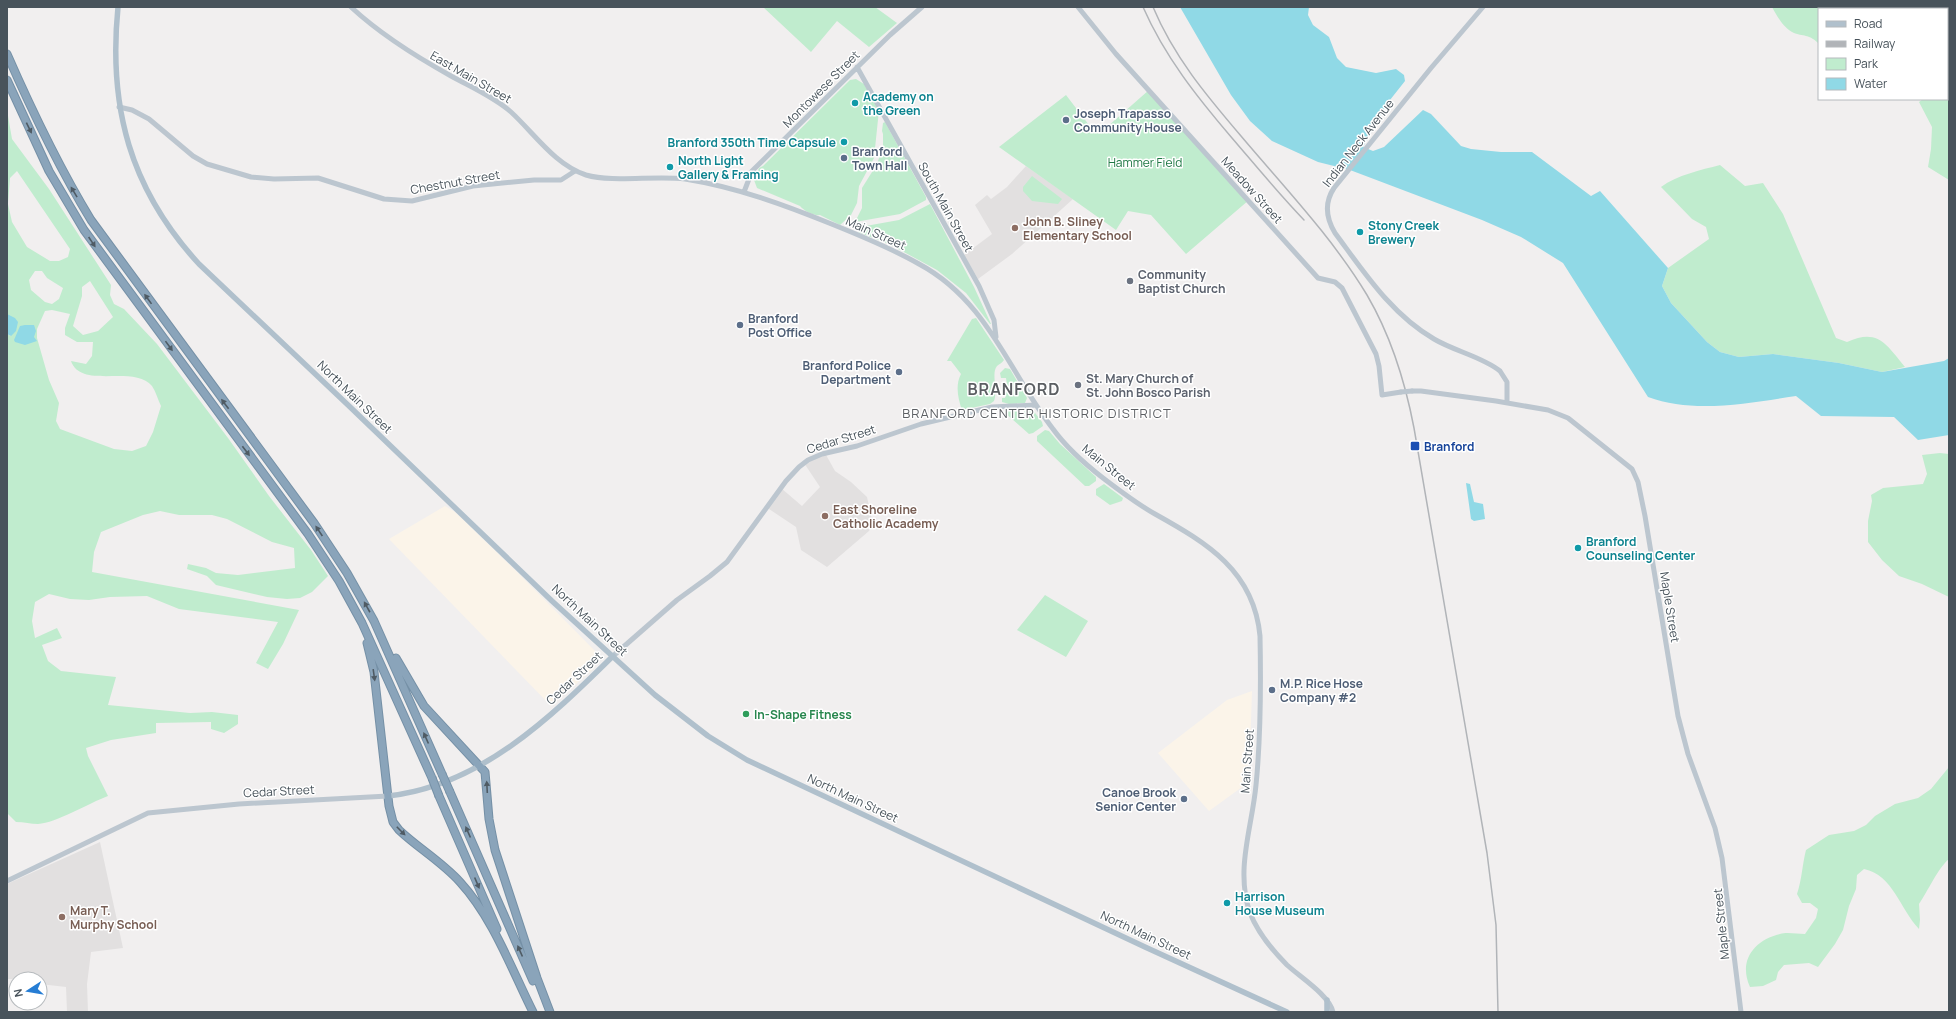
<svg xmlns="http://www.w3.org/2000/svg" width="1956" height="1019" font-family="Manrope,sans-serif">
<rect width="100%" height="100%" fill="#f1efef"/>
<path fill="#fbf4e9" d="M 445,506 L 455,512 L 520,575 L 598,654 L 599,659 L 592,670 L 551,706 L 389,539 Z
M 1252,691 L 1249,782 L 1209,811 L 1158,753 L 1227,700 Z"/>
<path fill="#e2e0e0" d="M 1026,166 L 1073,199 L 1012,254 L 978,279 L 964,255 L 992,234 L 975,205 L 987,195 L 991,199 L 1007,187 Z
M 825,453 L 835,471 L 851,482 L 867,497 L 873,524 L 869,531 L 827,567 L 801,550 L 796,527 L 766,507 L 781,488 L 802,506 L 820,487 L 804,463 Z
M 100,842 L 123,948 L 91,952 L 87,984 L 88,1012 L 67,1012 L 66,987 L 40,984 L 40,979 L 7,979 L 7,884 Z"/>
<path fill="#c0ecce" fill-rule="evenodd" d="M 763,7 L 875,7 L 897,23 L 869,47 L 837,21 L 811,52 Z
M 1772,7 L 1949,7 L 1949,23 L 1947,25 L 1947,9 L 1819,9 L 1819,44 C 1809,34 1806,37 1794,33 C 1784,29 1777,16 1772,7 Z
M 1949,78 L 1949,180 L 1928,167 L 1931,149 L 1932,127 L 1919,102 L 1923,99 L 1947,99 L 1947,80 Z
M 856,79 L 864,84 L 879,110 L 874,158 L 859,186 L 857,203 L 851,215 L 840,225 L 820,215 C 814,216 804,211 800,206 L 757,188 L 754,180 L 759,168 L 763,166 L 850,80 Z
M 1149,90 L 1249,200 L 1186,254 L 1151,215 L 1128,211 L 1116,230 L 999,147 L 1066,95 L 1089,125 L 1091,124 L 1099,134 Z
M 7,110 L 12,139 L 49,189 L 111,285 L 110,295 L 114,304 L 124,309 L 157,344 L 228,438 L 269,496 L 311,550 L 328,576 L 312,592 L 300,598 L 287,599 L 267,597 L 216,585 L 207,576 L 187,569 L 188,564 L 206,568 L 216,573 L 238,575 L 295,568 L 294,548 L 272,542 L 227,519 L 212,515 L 179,515 L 160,511 L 143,515 L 101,532 L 94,552 L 92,572 L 299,610 L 283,644 L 268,669 L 256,663 L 278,622 L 179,609 L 147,596 L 110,597 L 89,600 L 70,599 L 49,594 L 35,602 L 32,621 L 35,638 L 57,628 L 62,638 L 42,645 L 48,661 L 61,671 L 116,677 L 108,705 L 190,713 L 212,712 L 238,715 L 238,724 L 224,733 L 211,729 L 211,722 L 156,723 L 156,733 L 111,740 L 86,748 L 88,756 L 108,796 C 89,803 56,823 38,824 C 31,824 24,822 16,822 L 7,813 L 7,334 L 11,336 L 7,314 ZM 17,171 L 70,249 L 68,257 L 59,261 L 50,261 L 27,247 L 12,222 L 8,204 L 10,178 ZM 35,271 L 42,271 L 47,278 L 63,288 L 59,299 L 52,304 L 45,302 L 31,290 L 29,280 ZM 90,281 L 113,317 L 98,331 L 83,335 L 73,326 L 82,296 L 82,287 ZM 52,310 L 70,314 L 65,328 L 65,335 L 77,342 L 93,342 L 92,356 L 86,364 L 71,361 C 81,390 134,364 152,386 C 156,392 158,400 161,406 L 153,432 L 146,446 L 132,451 L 114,449 L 60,429 L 56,421 L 59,403 L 49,380 L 37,338 L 37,329 L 45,311 Z
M 885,122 L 926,197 L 926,200 L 900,214 L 855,222 L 862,208 L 862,188 L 877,164 L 883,146 L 883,134 L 882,131 L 883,123 Z
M 1720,165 L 1745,186 L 1763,183 L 1783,214 L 1836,338 L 1847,342 C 1878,328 1886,344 1905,367 L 1882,372 L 1839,363 L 1773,354 L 1739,357 L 1720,352 L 1707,342 L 1671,303 L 1662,286 L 1668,268 L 1709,239 L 1706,227 L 1692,219 L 1661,187 C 1677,175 1701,170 1720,165 Z
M 1032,176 L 1062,199 L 1058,204 L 1032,201 L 1023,191 L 1023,187 Z
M 930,204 L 974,287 L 991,324 L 990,324 L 966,293 L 937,270 L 891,245 L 858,232 L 860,227 L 899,220 Z
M 976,318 L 1004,360 C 1002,363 999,364 997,366 C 991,373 998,390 994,401 L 990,404 L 962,410 C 958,399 955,385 961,374 L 951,361 L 947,361 L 972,319 Z
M 1005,368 L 1010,369 L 1027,398 L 1025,403 L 1009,404 L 1002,402 L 1002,398 L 1005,398 L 1007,389 L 1003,387 L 1007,385 L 1006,378 L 1001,378 L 1000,373 Z
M 1005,409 L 1032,409 L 1042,422 L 1043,426 L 1033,433 L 1029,434 L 1004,412 Z
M 1045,430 L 1049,431 L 1060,444 L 1096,477 L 1096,481 L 1089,486 L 1085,486 L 1037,441 L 1037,436 Z
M 1940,453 L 1949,454 L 1949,597 L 1922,584 L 1899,576 L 1882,560 L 1868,542 L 1868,521 L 1872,501 L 1871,495 L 1883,488 L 1923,484 L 1927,474 L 1922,455 Z
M 1104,484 L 1123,498 L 1122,501 L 1110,505 L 1096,495 L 1096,489 Z
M 1045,595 L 1088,621 L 1066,657 L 1017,630 Z
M 1949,767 L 1949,859 C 1938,868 1928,891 1919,904 L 1920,920 L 1919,929 C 1900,909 1893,875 1864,869 L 1857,875 L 1856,889 L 1849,906 L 1843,930 L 1835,944 L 1818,967 L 1809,963 L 1784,965 L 1778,972 L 1776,980 L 1763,986 L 1750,987 C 1738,961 1754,940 1780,934 C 1787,932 1797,934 1805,934 L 1816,918 L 1818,909 L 1810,903 L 1802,903 L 1797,894 C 1802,879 1802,866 1806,850 L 1829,835 L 1854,831 L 1866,825 L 1875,816 L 1895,804 L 1918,798 L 1931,789 Z"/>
<path fill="#90d9e6" d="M 1180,7 L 1309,7 L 1308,15 L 1313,25 L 1329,37 L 1337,58 L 1346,67 L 1376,73 L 1396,69 L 1404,75 L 1405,81 L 1386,105 L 1363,147 L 1373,151 L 1384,147 L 1423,110 L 1431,114 L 1461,146 L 1471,149 L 1501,152 L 1532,152 L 1591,196 L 1600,191 L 1668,268 L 1662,286 L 1671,303 L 1707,342 L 1720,352 L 1739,357 L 1773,354 L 1839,363 L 1882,372 L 1944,361 L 1949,358 L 1949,435 L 1918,440 L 1894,417 L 1821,416 L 1796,396 C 1749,403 1694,414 1648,397 L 1563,263 L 1521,237 L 1482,220 L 1350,170 L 1318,162 L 1272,141 L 1250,121 L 1231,95 Z
M 7,314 L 15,318 L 18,322 L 16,331 L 11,336 L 7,334 Z
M 25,325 L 34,325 L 36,331 L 34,337 L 37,341 L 25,345 L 15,342 L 14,340 L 20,326 Z
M 1466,483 L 1470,484 L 1474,502 L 1483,504 L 1485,519 L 1474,521 L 1471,519 Z"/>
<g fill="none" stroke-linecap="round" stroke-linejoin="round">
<defs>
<path id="highway" d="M 7,54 C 32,111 58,166 91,220 L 314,523 L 347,573 L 374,621 L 442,774
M 7,80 L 49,171 L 84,230 L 308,534 L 339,581 L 362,623 L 432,778
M 367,643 L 374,672 L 389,806 L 393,822 L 399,830 C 418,848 442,862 460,882 C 493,918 511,968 533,1012
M 396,658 L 424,706 L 485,772 L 489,819 L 495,850 L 537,978 L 550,1012
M 450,792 L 533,981
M 439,796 L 497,929"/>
</defs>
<use href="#highway" stroke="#7590a6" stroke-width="9"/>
<path stroke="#bcc6cf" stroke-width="5" d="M 351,7 C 381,35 415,56 451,76 C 471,87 494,97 511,112 C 534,133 555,165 586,175 C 613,183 655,175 685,179 C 735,187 782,204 829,223 C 859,235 891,248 919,264 C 988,301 1008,371 1053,429 C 1066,447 1085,464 1103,478 C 1120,491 1137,504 1155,514 C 1207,543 1254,571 1260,636 C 1261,685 1261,735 1256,785 C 1252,828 1235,870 1250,913 C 1258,933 1272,950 1287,965 C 1300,977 1329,995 1333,1012
M 1078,7 L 1116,54 L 1318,278 L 1335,282 L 1342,288 L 1376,354 L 1379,366 L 1382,395 L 1401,392
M 1483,7 L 1431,68 L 1334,188 C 1324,203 1326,218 1335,233 C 1364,272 1391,314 1434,339 C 1454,351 1483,357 1500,371 L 1507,382 L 1507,403
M 857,67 L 979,286 L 994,320 L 996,337
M 119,107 L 132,110 L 149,119 L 193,156 L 207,164 L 251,177 L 274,179 L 318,178 L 384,199 L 412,201 L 473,186 L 534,180 L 561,180 L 575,171
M 744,192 L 752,171 L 890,35 L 922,7
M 1412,391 L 1421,391 L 1496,401 L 1548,410 L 1568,418 L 1632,469 L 1638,482 L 1645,516 L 1678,716 L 1688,754 L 1715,828 L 1722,858 L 1741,1012
M 613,656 L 677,600 L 710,576 L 727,562 L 786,481 L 799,467 L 808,460 L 822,454 L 857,446 L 921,424 L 992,407 L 1036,405
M 7,881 L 148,813 L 239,804 L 388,796"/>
<path stroke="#b0c0cc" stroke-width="5.5" d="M 118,7 C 108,107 130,189 199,264 L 348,405 L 552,601 L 655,695 L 708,736 L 747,760 L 1145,947 L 1287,1012
M 388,796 C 480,786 550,718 613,656
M 1327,1000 L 1327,1012"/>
<use href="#highway" stroke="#8aa4ba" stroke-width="7"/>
<path stroke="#b1b4b8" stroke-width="1.5" d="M 1143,7 C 1165,57 1197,97 1232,138 C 1256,166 1279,194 1304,220
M 1153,7 C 1174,57 1206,95 1241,136 C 1284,187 1332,237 1367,295 C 1391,336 1405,381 1414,428 L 1487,853 L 1496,925 L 1498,1012"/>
<defs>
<path id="highway-bridge" d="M 442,774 L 450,792
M 432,778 L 439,796"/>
</defs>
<use href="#highway-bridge" stroke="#7590a6" stroke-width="9" stroke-linecap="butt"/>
<path stroke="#bcc6cf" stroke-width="5" d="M 1401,392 L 1412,391"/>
<use href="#highway-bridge" stroke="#8aa4ba" stroke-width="7"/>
</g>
<defs><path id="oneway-solid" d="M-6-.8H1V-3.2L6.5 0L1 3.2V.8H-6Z"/></defs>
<g fill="#4f5b64">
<use href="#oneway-solid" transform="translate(29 128) rotate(64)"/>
<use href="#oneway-solid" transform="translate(74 192) rotate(-121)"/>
<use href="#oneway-solid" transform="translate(92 242) rotate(56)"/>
<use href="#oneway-solid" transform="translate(148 299) rotate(-126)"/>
<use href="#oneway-solid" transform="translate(169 346) rotate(54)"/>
<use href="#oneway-solid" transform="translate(225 404) rotate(-127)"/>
<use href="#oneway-solid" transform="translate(246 451) rotate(53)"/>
<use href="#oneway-solid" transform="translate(319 531) rotate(-124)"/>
<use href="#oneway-solid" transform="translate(367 607) rotate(-119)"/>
<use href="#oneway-solid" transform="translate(374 675) rotate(82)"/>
<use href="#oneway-solid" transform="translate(426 738) rotate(-114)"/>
<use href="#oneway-solid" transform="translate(487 787) rotate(-93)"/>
<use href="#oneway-solid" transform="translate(401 831) rotate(45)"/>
<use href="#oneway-solid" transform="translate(468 832) rotate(-114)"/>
<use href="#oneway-solid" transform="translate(477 883) rotate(67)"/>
<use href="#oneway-solid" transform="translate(520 951) rotate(-114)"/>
</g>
<g fill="#0f9aa8" stroke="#fff" stroke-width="1.5">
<circle cx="855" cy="103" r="4"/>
<circle cx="844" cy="142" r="4"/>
<circle cx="670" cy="167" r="4"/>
<circle cx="1360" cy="232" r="4"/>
<circle cx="1578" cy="548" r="4"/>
<circle cx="1227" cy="903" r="4"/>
</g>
<g fill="#5c6f8a" stroke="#fff" stroke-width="1.5">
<circle cx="1066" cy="120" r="4"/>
<circle cx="844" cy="158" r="4"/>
<circle cx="740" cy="325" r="4"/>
<circle cx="899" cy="372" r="4"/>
<circle cx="1272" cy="690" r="4"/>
<circle cx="1184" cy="799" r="4"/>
</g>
<g fill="#8d6e63" stroke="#fff" stroke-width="1.5">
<circle cx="1015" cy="228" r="4"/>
<circle cx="825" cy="516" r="4"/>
<circle cx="62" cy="917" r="4"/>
</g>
<g fill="#6b7280" stroke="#fff" stroke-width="1.5">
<circle cx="1130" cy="281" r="4"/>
<circle cx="1078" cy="385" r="4"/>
</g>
<rect fill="#1a4fb4" stroke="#fff" stroke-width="1.5" x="1410" y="441" width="10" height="10" rx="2"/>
<circle fill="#2e9e5b" stroke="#fff" stroke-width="1.5" cx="746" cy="714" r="4"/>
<g text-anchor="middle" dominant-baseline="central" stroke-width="3" stroke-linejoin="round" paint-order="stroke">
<g font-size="12" fill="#48535b" stroke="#fff">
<text transform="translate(471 77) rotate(30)">East Main Street</text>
<text transform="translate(821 89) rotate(-45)">Montowese Street</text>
<text transform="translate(1358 143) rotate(-52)">Indian Neck Avenue</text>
<text transform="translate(455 182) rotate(-10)">Chestnut Street</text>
<text transform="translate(1252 190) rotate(48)">Meadow Street</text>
<text transform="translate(946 207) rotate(61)">South Main Street</text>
<text transform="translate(876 233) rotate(24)">Main Street</text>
<text transform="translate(355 397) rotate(44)">North Main Street</text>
<text transform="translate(841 439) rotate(-17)">Cedar Street</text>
<text transform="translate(1109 467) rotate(39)">Main Street</text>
<text transform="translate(1670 607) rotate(81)">Maple Street</text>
<text transform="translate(590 620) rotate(43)">North Main Street</text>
<text transform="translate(574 678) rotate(-43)">Cedar Street</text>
<text transform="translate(1247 761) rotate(-86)">Main Street</text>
<text transform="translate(279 791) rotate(-3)">Cedar Street</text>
<text transform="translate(853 798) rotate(25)">North Main Street</text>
<text transform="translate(1721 924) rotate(-96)">Maple Street</text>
<text transform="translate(1146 935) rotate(25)">North Main Street</text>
</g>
<g font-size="12" font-weight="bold" fill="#0d838f" stroke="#fff" text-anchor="start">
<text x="863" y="96">Academy on<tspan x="863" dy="14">the Green</tspan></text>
<text x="836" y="142" text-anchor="end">Branford 350th Time Capsule</text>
<text x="678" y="160">North Light<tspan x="678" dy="14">Gallery &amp; Framing</tspan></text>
<text x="1368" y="225">Stony Creek<tspan x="1368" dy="14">Brewery</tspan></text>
<text x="1586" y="541">Branford<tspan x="1586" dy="14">Counseling Center</tspan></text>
<text x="1235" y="896">Harrison<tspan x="1235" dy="14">House Museum</tspan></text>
</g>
<g font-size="12" font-weight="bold" fill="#4e5e75" stroke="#fff" text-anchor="start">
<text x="1074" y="113">Joseph Trapasso<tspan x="1074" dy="14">Community House</tspan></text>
<text x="852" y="151">Branford<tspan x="852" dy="14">Town Hall</tspan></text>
<text x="748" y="318">Branford<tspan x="748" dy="14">Post Office</tspan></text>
<text x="891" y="365" text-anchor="end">Branford Police<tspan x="891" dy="14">Department</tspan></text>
<text x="1280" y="683">M.P. Rice Hose<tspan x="1280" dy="14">Company #2</tspan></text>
<text x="1176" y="792" text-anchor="end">Canoe Brook<tspan x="1176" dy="14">Senior Center</tspan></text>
</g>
<g font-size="12" fill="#1e7744" stroke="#fff">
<text x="1145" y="162">Hammer Field</text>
</g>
<g font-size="12" font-weight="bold" fill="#785e54" stroke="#fff" text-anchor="start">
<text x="1023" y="221">John B. Sliney<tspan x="1023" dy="14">Elementary School</tspan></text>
<text x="833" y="509">East Shoreline<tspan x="833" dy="14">Catholic Academy</tspan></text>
<text x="70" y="910">Mary T.<tspan x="70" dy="14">Murphy School</tspan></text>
</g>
<g font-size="12" font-weight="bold" fill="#5b616d" stroke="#fff" text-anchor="start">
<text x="1138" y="274">Community<tspan x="1138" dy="14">Baptist Church</tspan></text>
<text x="1086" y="378">St. Mary Church of<tspan x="1086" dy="14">St. John Bosco Parish</tspan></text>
</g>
<g font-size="12" font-weight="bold" fill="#164399" stroke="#fff" text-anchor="start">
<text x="1424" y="446">Branford</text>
</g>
<g font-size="12" font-weight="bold" fill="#27864d" stroke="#fff" text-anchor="start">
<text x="754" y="714">In-Shape Fitness</text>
</g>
<g font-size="13" letter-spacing="1" fill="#5c5f63" stroke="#fff">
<text x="1037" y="413">BRANFORD CENTER HISTORIC DISTRICT</text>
</g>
<g font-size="16" font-weight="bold" letter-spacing="1" fill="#5c5f63" stroke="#fff">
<text x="1014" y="389">BRANFORD</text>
</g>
</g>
<rect width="1956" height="1019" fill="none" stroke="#48535b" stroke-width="16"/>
<rect x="1818" y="8" width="130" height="92" fill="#ffffff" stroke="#b6babd"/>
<rect x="1826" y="21" width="20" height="6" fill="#b0c0cc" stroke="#b6babd"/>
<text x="1854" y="28" font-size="12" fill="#48535b">Road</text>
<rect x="1826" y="41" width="20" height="6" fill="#b1b4b8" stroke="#b6babd"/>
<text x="1854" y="48" font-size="12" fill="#48535b">Railway</text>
<rect x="1826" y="58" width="20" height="12" fill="#c0ecce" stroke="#b6babd"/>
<text x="1854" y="68" font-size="12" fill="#48535b">Park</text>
<rect x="1826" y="78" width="20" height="12" fill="#90d9e6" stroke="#b6babd"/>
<text x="1854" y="88" font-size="12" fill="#48535b">Water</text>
<g transform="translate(28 991) rotate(258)"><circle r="19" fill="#ffffff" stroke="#b6babd"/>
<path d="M0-3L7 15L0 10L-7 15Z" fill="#267dd4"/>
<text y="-6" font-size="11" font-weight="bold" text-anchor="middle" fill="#48535b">N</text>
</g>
</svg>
